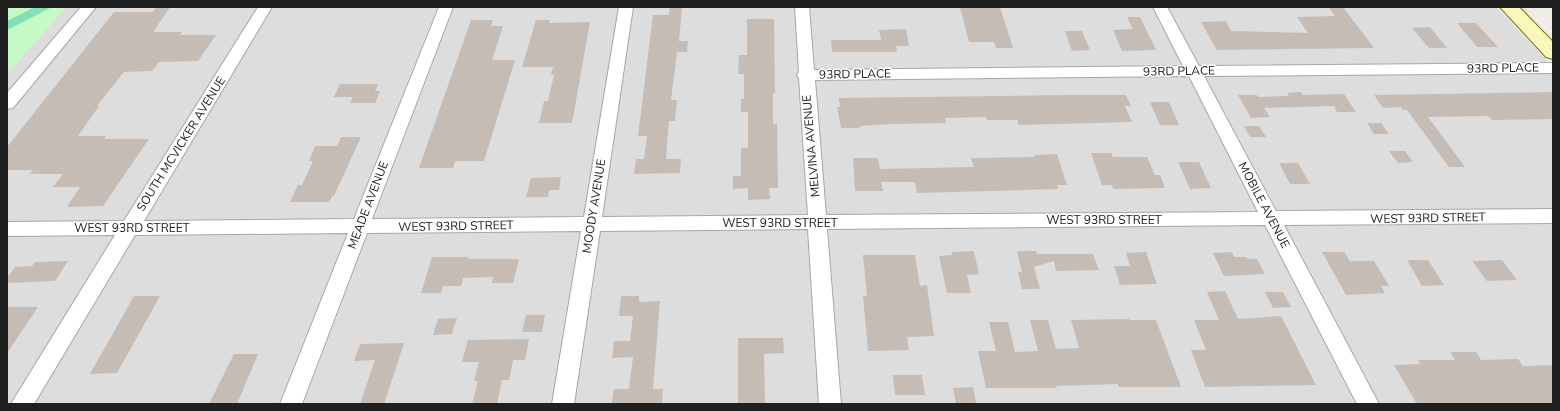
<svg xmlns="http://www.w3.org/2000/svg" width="1560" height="411" font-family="'Nunito Sans',sans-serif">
<rect width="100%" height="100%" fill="#f0ece7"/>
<path fill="#dedddd" d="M 66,7 L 1496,7 L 1553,67 L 1553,404 L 7,404 L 7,74 Z"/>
<path fill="#c5f9c6" d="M 7,7 L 66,7 L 7,74 Z"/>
<path fill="#86deb6" d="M 35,7 L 52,7 L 7,30 L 7,21 Z"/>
<path fill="#c5bcb6" d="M 157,7 L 170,7 L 153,32 L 182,32 L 180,35 L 216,35 L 198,61 L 159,62 L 152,71 L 124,72 L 97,106 L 99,106 L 78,136 L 106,136 L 104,139 L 149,139 L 103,206 L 67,207 L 80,187 L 53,187 L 63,174 L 30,174 L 33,170 L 7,170 L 7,147 L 114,12 L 153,12 Z
M 670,7 L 682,7 L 679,41 L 688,41 L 687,52 L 677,52 L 671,100 L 677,100 L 675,121 L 669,121 L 666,159 L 681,159 L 680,173 L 634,174 L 636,159 L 644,159 L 647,136 L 638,136 L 653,15 L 669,15 Z
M 960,7 L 1000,7 L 1013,48 L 996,48 L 994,42 L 969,42 Z
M 1328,7 L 1343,7 L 1374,48 L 1217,50 L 1201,22 L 1226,21 L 1231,31 L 1308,33 L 1297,17 L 1335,16 Z
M 1127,17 L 1140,17 L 1156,50 L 1122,51 L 1113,30 L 1133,29 Z
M 747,19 L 774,19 L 775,93 L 773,93 L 773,124 L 777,124 L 778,188 L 769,188 L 770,199 L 748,200 L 748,188 L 733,189 L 733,176 L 741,176 L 741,148 L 748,148 L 748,112 L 741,112 L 741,99 L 744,99 L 744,74 L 738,74 L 739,55 L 747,55 Z
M 471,20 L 493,20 L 491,26 L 503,26 L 492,60 L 515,60 L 484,161 L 455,161 L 453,168 L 419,168 Z
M 536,20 L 550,20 L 549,23 L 590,22 L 572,123 L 539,123 L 544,101 L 548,101 L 554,75 L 551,75 L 553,67 L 522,67 Z
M 1457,23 L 1476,23 L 1498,47 L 1477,47 Z
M 1430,27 L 1447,48 L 1429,48 L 1412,28 Z
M 906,29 L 909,46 L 896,46 L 897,52 L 832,52 L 831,40 L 881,40 L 879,30 Z
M 1065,31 L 1082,31 L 1090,50 L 1072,51 Z
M 340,84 L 378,84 L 375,91 L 380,91 L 375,103 L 350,103 L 353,97 L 334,97 Z
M 1301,92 L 1302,95 L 1344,94 L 1356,112 L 1337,112 L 1334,106 L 1264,108 L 1270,117 L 1251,118 L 1238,95 L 1257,95 L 1258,97 L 1289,96 L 1287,93 Z
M 1553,92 L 1553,119 L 1492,120 L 1488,116 L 1428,117 L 1465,167 L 1449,167 L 1407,110 L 1403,110 L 1401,107 L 1383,108 L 1374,95 Z
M 1066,95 L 1126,95 L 1131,106 L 1125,106 L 1132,122 L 1019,125 L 1017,120 L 987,120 L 986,117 L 945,118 L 946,123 L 893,124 L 859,126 L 860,128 L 841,128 L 837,107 L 840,107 L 839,98 Z
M 1150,102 L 1169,102 L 1179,125 L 1160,125 Z
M 1367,123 L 1381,123 L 1389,134 L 1374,134 Z
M 1244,126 L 1259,126 L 1266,137 L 1250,137 Z
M 341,137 L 361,137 L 334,196 L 332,196 L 329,202 L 290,202 L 298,185 L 302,185 L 313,161 L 309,161 L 315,146 L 337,146 Z
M 1389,151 L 1405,151 L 1413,162 L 1398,163 Z
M 1091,153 L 1111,153 L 1113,157 L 1147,157 L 1155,175 L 1160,175 L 1165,188 L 1113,189 L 1112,185 L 1102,185 Z
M 1057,154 L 1067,185 L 1057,185 L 1058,189 L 917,193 L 915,182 L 881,182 L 883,191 L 855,191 L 853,158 L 878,158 L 880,169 L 974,167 L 971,158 L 1035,157 L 1034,155 Z
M 1178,162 L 1199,162 L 1211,188 L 1190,189 Z
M 1279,163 L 1298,163 L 1310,184 L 1290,184 Z
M 561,177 L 559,190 L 549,190 L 548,197 L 526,197 L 531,178 Z
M 974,251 L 979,274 L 967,275 L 971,293 L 947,293 L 939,256 L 952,255 L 952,252 Z
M 1017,251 L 1036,251 L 1037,254 L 1093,254 L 1099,270 L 1056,271 L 1054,261 L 1034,267 L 1040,289 L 1022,289 L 1018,272 L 1022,272 Z
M 1146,252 L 1157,284 L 1120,285 L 1114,266 L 1130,266 L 1126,253 Z
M 1232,252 L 1234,257 L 1246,257 L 1248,259 L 1257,259 L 1265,274 L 1224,276 L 1213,253 Z
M 1322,252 L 1344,252 L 1350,261 L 1374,261 L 1389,286 L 1381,286 L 1385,293 L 1346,295 Z
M 863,255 L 915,255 L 920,286 L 927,285 L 934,336 L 907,337 L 909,350 L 868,351 L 863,296 L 867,296 Z
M 432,257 L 469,257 L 468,259 L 519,259 L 513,283 L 492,283 L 493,277 L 463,278 L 461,286 L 443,286 L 441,293 L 421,293 Z
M 1407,260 L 1428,260 L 1444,285 L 1422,286 Z
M 1502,260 L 1517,280 L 1487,281 L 1472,261 Z
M 68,261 L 55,281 L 7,283 L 7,278 L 15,267 L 32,266 L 35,262 Z
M 1225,291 L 1238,319 L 1281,316 L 1316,385 L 1205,387 L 1191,350 L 1206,350 L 1194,320 L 1219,320 L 1207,292 Z
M 1265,292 L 1283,292 L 1291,307 L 1273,308 Z
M 134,296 L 160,296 L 117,373 L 90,374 Z
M 621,296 L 639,296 L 639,302 L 660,301 L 653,389 L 663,389 L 662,404 L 612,404 L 614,389 L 629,389 L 633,357 L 612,358 L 614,341 L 630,341 L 633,316 L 619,316 Z
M 7,307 L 38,307 L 7,353 Z
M 526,315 L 545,315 L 542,332 L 522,332 Z
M 457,318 L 452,334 L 433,335 L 438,319 Z
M 1129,319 L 1130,320 L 1156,320 L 1181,387 L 1119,387 L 1118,384 L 1056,386 L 1057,388 L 986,388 L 978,351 L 996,351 L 989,322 L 1008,322 L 1015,352 L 1038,351 L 1030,320 L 1048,320 L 1056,349 L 1079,348 L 1071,320 Z
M 738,338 L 783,338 L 784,353 L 764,354 L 765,404 L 738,404 Z
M 529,339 L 525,360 L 513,360 L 509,380 L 502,380 L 497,404 L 472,404 L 478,381 L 474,381 L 479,362 L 462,362 L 468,340 Z
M 404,343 L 384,404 L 360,404 L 375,360 L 354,361 L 360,344 Z
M 1450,352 L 1476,352 L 1481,360 L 1518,359 L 1523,366 L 1553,365 L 1553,403 L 1417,404 L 1394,365 L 1420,364 L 1418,360 L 1455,360 Z
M 234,354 L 258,354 L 237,404 L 209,404 Z
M 893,375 L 922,375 L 925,395 L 895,395 Z
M 973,387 L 976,403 L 956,404 L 953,388 Z"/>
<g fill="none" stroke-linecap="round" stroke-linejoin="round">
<defs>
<path id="street" d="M 81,7 L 96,7 L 13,108 L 7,109 L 7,93 Z
M 258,7 L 272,7 L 144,221 L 354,219 L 439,7 L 453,7 L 372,219 L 584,217 L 619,7 L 633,7 L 602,217 L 808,215 L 799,78 L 797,75 L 799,72 L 795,7 L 809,7 L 814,70 L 1183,66 L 1153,7 L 1167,7 L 1199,66 L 1553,63 L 1553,73 L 1204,76 L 1276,211 L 1553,209 L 1553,223 L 1284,225 L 1379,404 L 1357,404 L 1265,225 L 827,229 L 841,404 L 819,404 L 808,229 L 600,231 L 574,404 L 552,404 L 581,231 L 367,233 L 302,404 L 280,404 L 348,233 L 135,235 L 34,404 L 11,404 L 115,235 L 7,236 L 7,222 L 124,221 ZM 1189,76 L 1258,212 L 826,215 L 815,80 Z"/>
<path id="secondary" d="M 1500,7 L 1519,7 L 1553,42 L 1553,59 L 1546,57 Z"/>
</defs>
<use href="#street" stroke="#a7a7a7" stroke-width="2"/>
<use href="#secondary" stroke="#727707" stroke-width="2"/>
<use href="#street" fill="#fff" fill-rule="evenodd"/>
<use href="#secondary" fill="#f9f8bc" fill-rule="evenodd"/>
</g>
<g text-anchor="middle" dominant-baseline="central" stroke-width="3" stroke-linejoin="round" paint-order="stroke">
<g font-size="12" fill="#202020" stroke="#fff">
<text transform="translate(1503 68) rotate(-1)">93RD PLACE</text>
<text transform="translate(1179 71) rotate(-1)">93RD PLACE</text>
<text transform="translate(855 74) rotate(-1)">93RD PLACE</text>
<text transform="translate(181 144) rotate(-58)">SOUTH MCVICKER AVENUE</text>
<text transform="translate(811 146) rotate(-95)">MELVINA AVENUE</text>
<text transform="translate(368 205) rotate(-69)">MEADE AVENUE</text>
<text transform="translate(1264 205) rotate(62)">MOBILE AVENUE</text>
<text transform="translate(594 206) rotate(-81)">MOODY AVENUE</text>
<text transform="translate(1428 218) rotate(-1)">WEST 93RD STREET</text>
<text x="1104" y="220">WEST 93RD STREET</text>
<text x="780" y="223">WEST 93RD STREET</text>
<text transform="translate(456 226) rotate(-1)">WEST 93RD STREET</text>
<text x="132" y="228">WEST 93RD STREET</text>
</g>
</g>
<rect width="1560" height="411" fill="none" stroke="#202020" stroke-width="16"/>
</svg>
